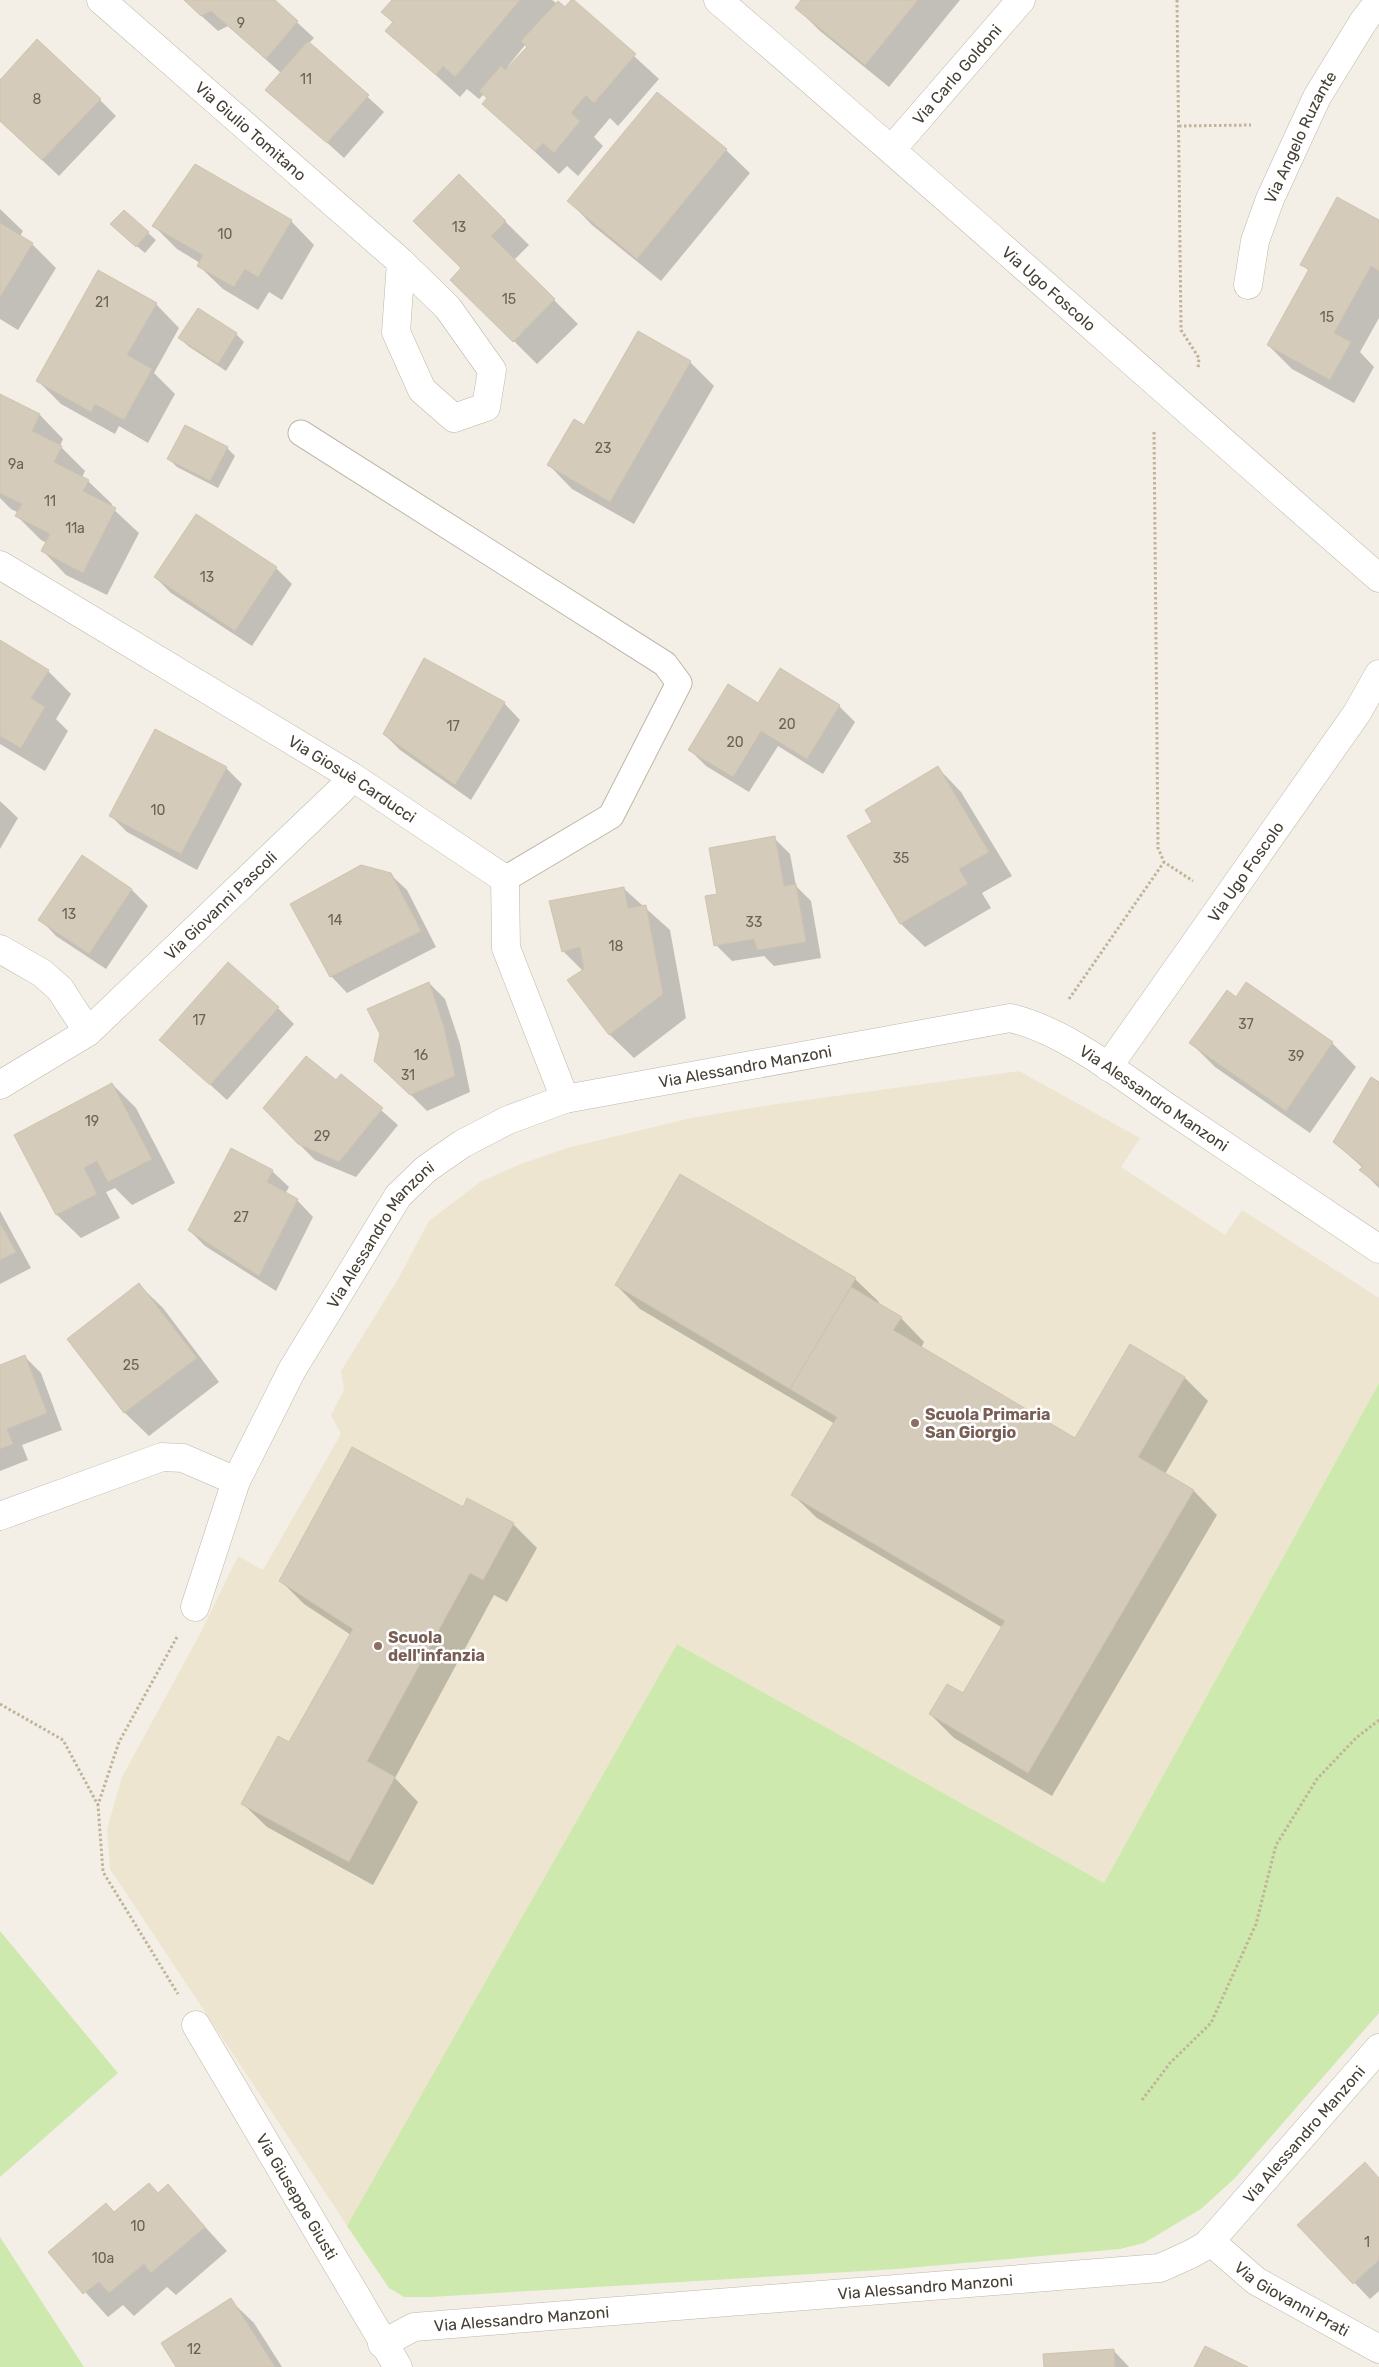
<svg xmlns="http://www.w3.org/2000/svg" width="1379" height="2367" font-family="Rubik,sans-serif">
<rect width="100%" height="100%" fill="#f3efe6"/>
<path fill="#ede5cf" d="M 1019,1071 L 1140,1138 L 1121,1167 L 1225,1235 L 1242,1210 L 1379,1298 L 1379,1383 L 1104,1883 L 677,1644 L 348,2227 L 110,1869 L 107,1829 L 122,1777 L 201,1632 L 238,1556 L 263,1570 L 341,1434 L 331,1415 L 344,1390 L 341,1371 L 398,1279 L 429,1221 L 480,1182 L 521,1164 L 567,1148 L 691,1118 L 777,1104 Z"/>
<path fill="#cee9ad" d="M 1379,1383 L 1379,2013 L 1234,2179 L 1201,2209 L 1144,2243 L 1120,2249 L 897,2269 L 431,2297 L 404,2297 L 389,2288 L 347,2226 L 677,1644 L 1104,1883 Z
M 0,1931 L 118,2073 L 0,2177 Z
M 0,2237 L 84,2367 L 0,2367 Z"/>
<path fill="#0003" fill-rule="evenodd" d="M 184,0 L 273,0 L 314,38 L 309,43 L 384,112 L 344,158 L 267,89 L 281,73 L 228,26 L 218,31 Z
M 394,0 L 552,0 L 565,9 L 573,0 L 659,79 L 618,126 L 610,118 L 594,137 L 603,146 L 578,176 L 567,166 L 559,174 L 483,104 L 489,99 L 484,94 L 479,99 L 467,89 L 460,97 L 387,31 L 393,23 L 383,12 ZM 526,44 L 528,47 L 509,67 L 508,66 Z
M 803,0 L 960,0 L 889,87 L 820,31 L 797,8 Z
M 0,81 L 100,100 L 116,116 L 59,176 L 0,121 Z
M 726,150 L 750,173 L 661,281 L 592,225 L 569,201 Z
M 459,176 L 529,245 L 514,260 L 578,324 L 537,364 L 452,280 L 463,269 Z
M 0,209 L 23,231 L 20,236 L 32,244 L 56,268 L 18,330 L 0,319 Z
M 291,221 L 314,245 L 282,300 L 269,292 L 258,310 L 223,289 L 199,266 L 200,263 L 177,249 L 154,226 Z
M 1379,221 L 1379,318 L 1360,352 L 1374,367 L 1354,403 L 1292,369 L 1268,345 L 1309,271 L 1302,264 Z
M 120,232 L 148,233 L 156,240 L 145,253 Z
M 156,304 L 179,328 L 154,373 L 175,394 L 148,443 L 119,426 L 115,434 L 61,404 L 38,381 Z
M 638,333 L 690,362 L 714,386 L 634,524 L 572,489 L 549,465 L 584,426 Z
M 236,334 L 244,342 L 226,371 L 188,346 L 180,338 Z
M 0,395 L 40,415 L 63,439 L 60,446 L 85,471 L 82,477 L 88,481 L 112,504 L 111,507 L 139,533 L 107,595 L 66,575 L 43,551 L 47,543 L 41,540 L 17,516 L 19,513 L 11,509 L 0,498 Z
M 227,448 L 235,456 L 218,488 L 177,467 L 169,459 Z
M 196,515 L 276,568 L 292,584 L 252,646 L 171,593 L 155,577 Z
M 0,642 L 48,671 L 71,694 L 56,719 L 68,731 L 45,771 L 0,744 Z
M 504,703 L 520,720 L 471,800 L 400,750 L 384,734 Z
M 759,705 L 839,706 L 855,722 L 823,774 L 778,746 L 749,792 L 706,766 L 690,750 Z
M 226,768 L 242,784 L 197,870 L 127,832 L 111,816 Z
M 938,768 L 961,792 L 1012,876 L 982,893 L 991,908 L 925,947 L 901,924 L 849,836 L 873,822 Z
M 0,801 L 18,818 L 0,849 Z
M 774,838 L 790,854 L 796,886 L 811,901 L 821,958 L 774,966 L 764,956 L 732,961 L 716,945 L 718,895 Z
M 82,857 L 132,890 L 148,906 L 106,969 L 56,936 L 40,919 Z
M 390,874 L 407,890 L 436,947 L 347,993 L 331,976 L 292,904 Z
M 623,888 L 670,930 L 686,1018 L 634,1058 L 610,1035 L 569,981 L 583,971 L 563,951 Z
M 429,983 L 445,999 L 460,1044 L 470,1092 L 427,1111 L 376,1060 L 382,1034 Z
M 1236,998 L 1332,1043 L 1356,1067 L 1310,1133 L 1215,1067 L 1191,1043 Z
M 278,1008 L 294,1024 L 227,1100 L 161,1040 Z
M 342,1076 L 398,1125 L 356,1177 L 315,1160 L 298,1143 Z
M 112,1084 L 136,1108 L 175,1183 L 132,1205 L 115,1188 L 106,1192 L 120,1218 L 81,1238 L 57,1215 L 16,1136 Z
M 1379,1084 L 1379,1188 L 1361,1170 L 1363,1168 L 1334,1142 Z
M 272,1171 L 289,1187 L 285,1194 L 297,1200 L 313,1217 L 276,1291 L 205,1246 L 189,1230 Z
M 0,1211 L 31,1268 L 0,1284 Z
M 855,1279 L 879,1302 L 878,1305 L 901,1318 L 924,1342 L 921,1348 L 1076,1439 L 1185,1378 L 1208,1401 L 1165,1474 L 1194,1491 L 1217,1515 L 1052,1796 L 954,1738 L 930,1714 L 963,1695 L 1003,1628 L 817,1518 L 793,1495 L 835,1424 L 640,1309 L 616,1285 Z
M 139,1285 L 163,1308 L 219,1382 L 149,1436 L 125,1413 L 69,1339 Z
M 25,1357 L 41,1373 L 62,1430 L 22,1445 L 28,1460 L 0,1471 L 0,1366 Z
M 463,1509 L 513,1524 L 537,1548 L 507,1602 L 494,1595 L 395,1778 L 418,1802 L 373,1885 L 267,1827 L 243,1804 L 290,1744 L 351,1635 L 304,1604 L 281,1581 Z
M 1379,2179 L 1379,2291 L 1370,2299 L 1299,2225 Z
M 168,2186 L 227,2251 L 176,2295 L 167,2287 L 134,2316 L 123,2305 L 108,2317 L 49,2252 L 115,2213 L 159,2194 Z
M 230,2300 L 254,2323 L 282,2367 L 177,2367 Z
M 1113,2350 L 1129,2367 L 1045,2367 Z"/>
<path fill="#d5cbbb" stroke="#d0c3ae" d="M 184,0 L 275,0 L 298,21 L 266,59 L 211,11 L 201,16 Z
M 392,0 L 520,0 L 455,77 L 443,66 L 436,75 L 385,31 L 393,22 L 381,12 Z
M 571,0 L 574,0 L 636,54 L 594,103 L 586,95 L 571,113 L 580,121 L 554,153 L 543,143 L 535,151 L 482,104 L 487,98 L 479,91 L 501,66 L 505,70 L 527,47 L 521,41 L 558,1 L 565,7 Z
M 801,0 L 918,0 L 865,65 L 795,8 Z
M 37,39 L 101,99 L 42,160 L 0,121 L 0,80 Z
M 308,41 L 369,95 L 327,143 L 265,90 Z
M 657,92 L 727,149 L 637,259 L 567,201 Z
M 195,164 L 292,220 L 258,277 L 245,269 L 234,287 L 197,266 L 203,255 L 152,226 Z
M 459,174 L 506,221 L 491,236 L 555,299 L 513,342 L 450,280 L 461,268 L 413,221 Z
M 1337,197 L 1379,220 L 1379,271 L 1371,266 L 1334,333 L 1351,342 L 1330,380 L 1267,345 L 1309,269 L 1300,265 Z
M 124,210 L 149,232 L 136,247 L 110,224 Z
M 0,223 L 33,243 L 0,297 Z
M 98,270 L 157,303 L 127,355 L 152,369 L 124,420 L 95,404 L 91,412 L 36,381 Z
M 198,308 L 237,333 L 218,364 L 178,338 Z
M 638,331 L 691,361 L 610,502 L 547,465 L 574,419 L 584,425 Z
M 0,394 L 40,414 L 32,431 L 62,446 L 54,462 L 89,480 L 83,491 L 116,508 L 83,573 L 41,551 L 50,534 L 15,516 L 22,504 L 0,493 Z
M 185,425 L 228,447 L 210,481 L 167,459 Z
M 196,514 L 277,567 L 235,631 L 154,577 Z
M 0,640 L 49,670 L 31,698 L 45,707 L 21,748 L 0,736 Z
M 424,658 L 505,702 L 455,785 L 383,734 Z
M 780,668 L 840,705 L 807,759 L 761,731 L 733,777 L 688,750 L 728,684 L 758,703 Z
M 155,729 L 227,767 L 181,854 L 109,816 Z
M 938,766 L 989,852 L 959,869 L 968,884 L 900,924 L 847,836 L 872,822 L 865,810 Z
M 775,836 L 784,886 L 796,884 L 806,942 L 757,950 L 754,939 L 714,946 L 705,896 L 717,894 L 709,848 Z
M 82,855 L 132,889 L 89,954 L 38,920 Z
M 361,865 L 391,873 L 421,931 L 330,977 L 290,904 Z
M 624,887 L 628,908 L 646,905 L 663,994 L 609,1035 L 567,980 L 584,969 L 580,947 L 562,952 L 549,901 Z
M 228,962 L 279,1007 L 210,1085 L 159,1040 Z
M 429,982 L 444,1027 L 455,1076 L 410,1095 L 374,1061 L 380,1034 L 367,1009 Z
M 1246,982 L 1333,1042 L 1286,1111 L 1189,1043 L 1227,990 L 1236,997 Z
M 306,1056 L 336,1080 L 341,1074 L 383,1108 L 339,1162 L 298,1144 L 263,1108 Z
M 1371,1077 L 1379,1082 L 1379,1185 L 1359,1170 L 1363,1166 L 1333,1142 Z
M 112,1083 L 152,1159 L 108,1182 L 97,1161 L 84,1168 L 97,1194 L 56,1215 L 14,1135 Z
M 231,1148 L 273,1170 L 267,1182 L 298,1199 L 259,1276 L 188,1230 Z
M 680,1174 L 856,1278 L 790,1389 L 615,1285 Z
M 0,1223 L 16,1252 L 0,1260 Z
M 139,1283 L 197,1358 L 124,1413 L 67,1339 Z
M 851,1287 L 902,1317 L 893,1330 L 1075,1438 L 1130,1344 L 1185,1377 L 1138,1457 L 1194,1490 L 1028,1773 L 929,1714 L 947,1684 L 963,1693 L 1005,1621 L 791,1495 L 837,1417 L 790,1389 Z
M 25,1355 L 47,1413 L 7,1429 L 13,1444 L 0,1449 L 0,1365 Z
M 352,1447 L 463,1507 L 467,1498 L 514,1523 L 483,1580 L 470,1573 L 367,1761 L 395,1777 L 349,1862 L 241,1804 L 278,1736 L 289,1742 L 353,1629 L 279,1581 Z
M 1365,2162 L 1379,2178 L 1379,2260 L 1353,2284 L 1297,2225 Z
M 149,2183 L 158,2193 L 168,2184 L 205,2227 L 151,2273 L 144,2264 L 109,2293 L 99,2282 L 83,2294 L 48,2252 L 106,2203 L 114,2212 Z
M 231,2298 L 275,2367 L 176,2367 L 161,2343 Z
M 1205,2346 L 1248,2367 L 1194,2367 Z
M 1114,2349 L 1115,2367 L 1044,2367 L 1043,2354 Z"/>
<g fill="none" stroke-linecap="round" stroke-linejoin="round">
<defs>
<path id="lane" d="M 301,433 L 665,664 L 679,683 L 611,816 L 505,879"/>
<g id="street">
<path id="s1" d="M 101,0 L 401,262 L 448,308 L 492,370 L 486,407 L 454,418 L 422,390 L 396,332 L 401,262"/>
<path id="s2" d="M 718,0 C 940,190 1158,386 1379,578"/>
<path id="s3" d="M 892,149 L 1021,0"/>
<path id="s4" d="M 1248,285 L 1255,241 L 1270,199 L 1317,97 L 1363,22 L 1379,1"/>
<path id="s5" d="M 0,565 L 351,776 L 505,879 L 506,948 L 565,1099"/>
<path d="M 0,949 L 42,973 L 60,989 L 88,1032"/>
<path id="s6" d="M 1108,1067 L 1357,713 L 1379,674"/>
<path id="s7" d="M 0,1085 L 88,1032 L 342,789 L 351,776"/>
<path d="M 0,1516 L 162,1457 L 183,1458 L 236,1481"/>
<path id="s8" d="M 195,1607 L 236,1481 L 292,1370 L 398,1196 L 426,1169 L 462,1144 L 508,1120 L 565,1099 L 1010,1018 C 1063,1030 1119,1074 1164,1105 C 1236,1153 1307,1201 1379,1249"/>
<path id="s9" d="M 196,2025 L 398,2367"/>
<path id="s10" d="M 1210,2241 L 1256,2281 L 1379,2349"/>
<path id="s11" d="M 382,2344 L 414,2327 L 1160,2268 L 1191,2254 L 1207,2245 L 1379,2048"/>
</g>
</defs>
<use href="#lane" stroke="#bfb7a8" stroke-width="27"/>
<use href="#street" stroke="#bfb7a8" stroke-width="29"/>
<path stroke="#c1b399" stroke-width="3" stroke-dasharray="2.5 2.5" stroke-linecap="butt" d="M 1177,0 L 1181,330 L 1199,358 L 1198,369
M 1179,126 L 1251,125
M 1154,432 L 1158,848 L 1164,862 L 1193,881
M 1069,999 L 1164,862
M 177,1637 L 119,1742 L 98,1805 L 103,1872 L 178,1994
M 0,1704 L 63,1740 L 98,1805
M 1142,2100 L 1170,2063 L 1211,2023 L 1256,1924 L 1276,1845 L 1317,1779 L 1356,1738 L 1379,1720"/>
<use href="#lane" stroke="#fff" stroke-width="25"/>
<use href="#street" stroke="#fff" stroke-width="28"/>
</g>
<g fill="#8d6e63" stroke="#fff" stroke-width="2">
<circle cx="915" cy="1423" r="5"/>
<circle cx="378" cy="1646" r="5"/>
</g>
<g text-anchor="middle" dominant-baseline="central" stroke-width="5" stroke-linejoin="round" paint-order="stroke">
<g font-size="14" fill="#6a6356">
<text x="241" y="23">9</text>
<text x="306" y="79">11</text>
<text x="37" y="99">8</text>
<text x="459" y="227">13</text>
<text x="225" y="234">10</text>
<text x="509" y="299">15</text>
<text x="102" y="302">21</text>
<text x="1327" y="317">15</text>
<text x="603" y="448">23</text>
<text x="16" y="464">9a</text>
<text x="50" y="501">11</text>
<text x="75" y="528">11a</text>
<text x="207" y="577">13</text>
<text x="787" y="724">20</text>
<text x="453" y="726">17</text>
<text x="735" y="742">20</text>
<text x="158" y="810">10</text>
<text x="901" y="858">35</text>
<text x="69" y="914">13</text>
<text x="335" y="920">14</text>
<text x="754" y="922">33</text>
<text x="616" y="946">18</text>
<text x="199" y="1020">17</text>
<text x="1246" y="1024">37</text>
<text x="421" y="1055">16</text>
<text x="1296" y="1056">39</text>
<text x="408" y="1075">31</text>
<text x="92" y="1121">19</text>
<text x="322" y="1136">29</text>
<text x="241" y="1217">27</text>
<text x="131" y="1365">25</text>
<text x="138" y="2226">10</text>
<text x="1367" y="2242">1</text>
<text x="103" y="2258">10a</text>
<text x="194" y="2349">12</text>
</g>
<g font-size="16" fill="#464035" stroke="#fff">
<text stroke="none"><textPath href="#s3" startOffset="99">Via Carlo Goldoni</textPath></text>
<text stroke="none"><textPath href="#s1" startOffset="199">Via Giulio Tomitano</textPath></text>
<text stroke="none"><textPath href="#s4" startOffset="158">Via Angelo Ruzante</textPath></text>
<text stroke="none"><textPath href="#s2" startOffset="439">Via Ugo Foscolo</textPath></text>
<text stroke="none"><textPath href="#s5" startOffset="412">Via Giosuè Carducci</textPath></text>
<text stroke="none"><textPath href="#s6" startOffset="239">Via Ugo Foscolo</textPath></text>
<text stroke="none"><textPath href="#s7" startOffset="286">Via Giovanni Pascoli</textPath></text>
<text stroke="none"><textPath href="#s8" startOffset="839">Via Alessandro Manzoni</textPath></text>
<text stroke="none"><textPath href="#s8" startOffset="1274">Via Alessandro Manzoni</textPath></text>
<text stroke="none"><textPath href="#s8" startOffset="419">Via Alessandro Manzoni</textPath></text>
<text stroke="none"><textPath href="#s11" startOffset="984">Via Alessandro Manzoni</textPath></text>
<text stroke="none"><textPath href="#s9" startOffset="199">Via Giuseppe Giusti</textPath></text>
<text stroke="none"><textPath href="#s11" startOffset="549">Via Alessandro Manzoni</textPath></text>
<text stroke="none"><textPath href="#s10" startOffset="101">Via Giovanni Prati</textPath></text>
<text stroke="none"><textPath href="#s11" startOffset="144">Via Alessandro Manzoni</textPath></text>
</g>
<g font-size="16" font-weight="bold" fill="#785e54" stroke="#fff" text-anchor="start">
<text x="925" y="1414">Scuola Primaria<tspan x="925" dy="18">San Giorgio</tspan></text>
<text x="388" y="1637">Scuola<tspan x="388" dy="18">dell'infanzia</tspan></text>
</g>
</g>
</svg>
